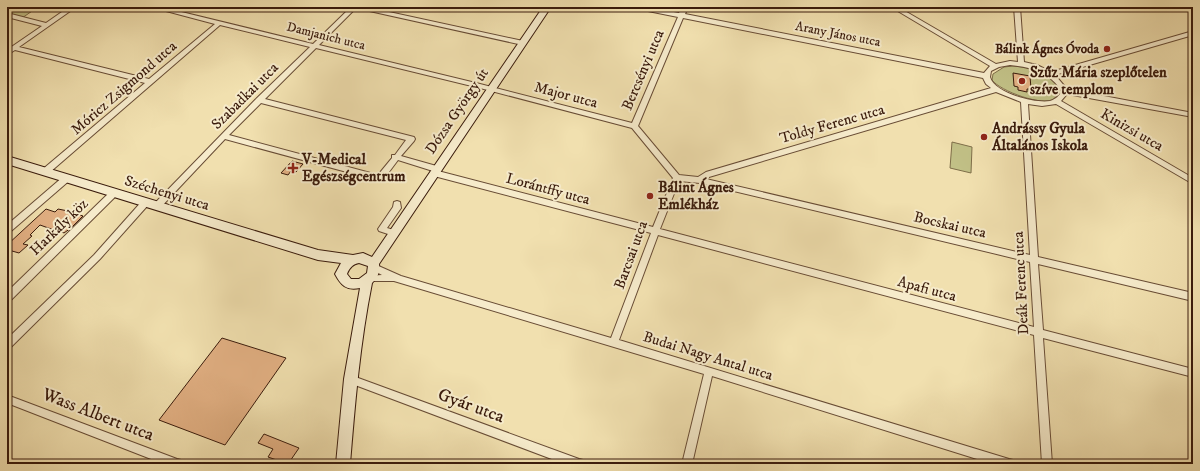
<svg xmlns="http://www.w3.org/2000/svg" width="1200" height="471" font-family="'IM FELL DW Pica',serif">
<rect width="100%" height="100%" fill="#f1e0af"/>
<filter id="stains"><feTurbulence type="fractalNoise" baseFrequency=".005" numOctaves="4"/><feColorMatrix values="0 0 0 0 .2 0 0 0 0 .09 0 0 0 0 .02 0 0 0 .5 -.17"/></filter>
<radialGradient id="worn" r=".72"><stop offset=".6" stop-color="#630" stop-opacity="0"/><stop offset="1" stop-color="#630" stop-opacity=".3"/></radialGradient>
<path fill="#c1c086" stroke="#7e6e49" d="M 7,7 L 38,7 L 22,18 L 7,14 Z
M 1013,66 C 1035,68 1047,71 1061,88 C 1061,92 1061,97 1056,99 C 1043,107 1000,91 992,80 L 993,74 L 1004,67 Z
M 952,142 L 972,147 L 971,173 L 950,168 Z"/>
<path fill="#e2b083" stroke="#3a1b0c" d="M 1013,73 L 1030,76 L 1031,89 L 1027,89 L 1027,92 L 1018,90 L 1018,87 L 1014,86 Z
M 292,161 L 303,164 L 296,172 L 291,171 L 288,175 L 281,173 Z
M 46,209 L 55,212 L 58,209 L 68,211 L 83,216 L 71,228 L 64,233 L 62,232 L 54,240 L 46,237 L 54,230 L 40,225 L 30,235 L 32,236 L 23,244 L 28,245 L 19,253 L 12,251 L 7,256 L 7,245 Z
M 222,338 L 286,358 L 225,445 L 159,420 Z
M 264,434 L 299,448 L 288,464 L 268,457 L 273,449 L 258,443 Z"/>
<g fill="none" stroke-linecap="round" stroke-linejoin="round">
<defs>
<path id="street" d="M 69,7 L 76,7 L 19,47 L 149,79 L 215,24 L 151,7 L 161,7 L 313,44 L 351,7 L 366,7 L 523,41 L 526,43 L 523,45 L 356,8 L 319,45 L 480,84 L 632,123 L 678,17 L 638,9 L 635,7 L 647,7 L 679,13 L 682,7 L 688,7 L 685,14 L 984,73 L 990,66 L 891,7 L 898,7 L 996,64 L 1010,61 L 1018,62 L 1014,7 L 1020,7 L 1024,62 L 1037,65 L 1051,72 L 1193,31 L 1193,35 L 1055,75 L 1067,89 L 1193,113 L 1193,117 L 1067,94 L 1061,101 L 1193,178 L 1193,184 L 1056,104 L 1042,106 L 1028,104 L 1038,257 L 1193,293 L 1193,301 L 1038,264 L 1043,330 L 1193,369 L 1193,377 L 1043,338 L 1052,464 L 1042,464 L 1034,335 L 658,235 L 619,340 L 1009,459 L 1013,460 L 1014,464 L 993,464 L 712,376 L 692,464 L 682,464 L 704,374 L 394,281 L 370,281 L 367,280 L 366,278 L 367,276 L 382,275 L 371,269 L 370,267 L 371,265 L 374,264 L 401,276 L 611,338 L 651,233 L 434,176 L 430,173 L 433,171 L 398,160 L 383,180 L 380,181 L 225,139 L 160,208 L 154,208 L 153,206 L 154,204 L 257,98 L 310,47 L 220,25 L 49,173 L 43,173 L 42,171 L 43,169 L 145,83 L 15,50 L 7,55 L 7,50 L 42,26 L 7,17 L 7,13 L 46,23 ZM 683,18 L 983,78 L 986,84 L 991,88 L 706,172 L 698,177 L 679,175 L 638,126 ZM 316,48 L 480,88 L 632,128 L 673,178 L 653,227 L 438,171 L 441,169 L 440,167 L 401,156 L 414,141 L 415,139 L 414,137 L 265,99 ZM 1010,65 C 1032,67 1049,72 1062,91 C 1059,96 1056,99 1050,101 C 1036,104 994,93 990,77 L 991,71 L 999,67 ZM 996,92 L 1021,102 L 1030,255 L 706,179 L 709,177 ZM 261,103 L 406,140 L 395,155 L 392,155 L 392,158 L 378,175 L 229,135 ZM 679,181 L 700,183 L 1030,262 L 1034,327 L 660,229 Z
M 67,175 L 70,176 L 71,178 L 70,180 L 10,232 L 7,233 L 7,225 L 64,176 Z
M 114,190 L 117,191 L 118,193 L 117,195 L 10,301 L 7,302 L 7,292 L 111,191 Z
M 146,199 L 150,202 L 149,204 L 100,259 L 10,348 L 7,349 L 7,339 L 94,255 L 143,200 Z
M 397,201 L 400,202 L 401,208 L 387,228 L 397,231 L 398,233 L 397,235 L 394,236 L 379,231 L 378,229 L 393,207 L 394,202 Z
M 350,375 L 579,459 L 583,460 L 584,464 L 565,464 L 347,382 L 345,379 L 347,376 Z
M 7,395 L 177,459 L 181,460 L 182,464 L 164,464 L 7,403 Z"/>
<path id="secondary" d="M 543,7 L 551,7 L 379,264 C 380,272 378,277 372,283 C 360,343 355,403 350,464 L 336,464 L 344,379 L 360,288 C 346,291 341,285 335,274 L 341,263 L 318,260 L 7,164 L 7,156 L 318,250 L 353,255 L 363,253 L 372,257 ZM 359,263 L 368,266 L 367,273 L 359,279 L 351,279 L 347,274 C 349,268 353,264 359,263 Z"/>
</defs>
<use href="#street" stroke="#684c35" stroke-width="2"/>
<use href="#secondary" stroke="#3a1b0c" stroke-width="2"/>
<use href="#street" fill="#f6ebcb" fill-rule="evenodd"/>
<use href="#secondary" fill="#f6ebcb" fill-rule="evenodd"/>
</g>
<g fill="#8f2418" stroke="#f6ebcb" stroke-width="1.5">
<circle cx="1107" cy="49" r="4"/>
<circle cx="1022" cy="81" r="4"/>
<circle cx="984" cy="137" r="4"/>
<path d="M291 162h4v4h4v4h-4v4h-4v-4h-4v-4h4z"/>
<circle cx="650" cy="196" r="4"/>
</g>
<g text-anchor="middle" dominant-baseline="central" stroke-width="4" stroke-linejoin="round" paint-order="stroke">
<g font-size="13" fill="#3a1b0c" stroke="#f6ebcb">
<text transform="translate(838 34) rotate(11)">Arany János utca</text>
<text transform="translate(326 36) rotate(14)">Damjanich utca</text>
</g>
<g font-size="13" font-weight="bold" fill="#3a1b0c" stroke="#f6ebcb" text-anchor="end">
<text x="1099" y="49">Bálink Ágnes Óvoda</text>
</g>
<g font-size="15" fill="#3a1b0c" stroke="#f6ebcb">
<text transform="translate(643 70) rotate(-67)">Bercsényi utca</text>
<text transform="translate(124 88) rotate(-41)">Móricz Zsigmond utca</text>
<text transform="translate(566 95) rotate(15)">Major utca</text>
<text transform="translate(245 96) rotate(-45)">Szabadkai utca</text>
<text transform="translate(457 111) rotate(-56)">Dózsa György út</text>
<text transform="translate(832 124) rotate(-16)">Toldy Ferenc utca</text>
<text transform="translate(1132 130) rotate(30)">Kinizsi utca</text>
<text transform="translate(548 189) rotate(15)">Lorántffy utca</text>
<text transform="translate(167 193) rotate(17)">Széchenyi utca</text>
<text transform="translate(950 225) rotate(13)">Bocskai utca</text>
<text transform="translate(59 227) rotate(-44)">Harkály köz</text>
<text transform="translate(631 255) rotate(-70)">Barcsai utca</text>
<text transform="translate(1021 283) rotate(-93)">Deák Ferenc utca</text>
<text transform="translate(927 289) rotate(15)">Apafi utca</text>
<text transform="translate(708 356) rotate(17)">Budai Nagy Antal utca</text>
</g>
<g font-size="15" font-weight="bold" fill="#3a1b0c" stroke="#f6ebcb" text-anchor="start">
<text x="1030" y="72">Szűz Mária szeplőtelen<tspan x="1030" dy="17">szíve templom</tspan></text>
<text x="992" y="128">Andrássy Gyula<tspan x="992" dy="17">Általános Iskola</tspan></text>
<text x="302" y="159">V-Medical<tspan x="302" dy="17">Egészségcentrum</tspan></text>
<text x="658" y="187">Bálint Ágnes<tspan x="658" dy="17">Emlékház</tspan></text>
</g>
<g font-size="18" fill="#3a1b0c" stroke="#f6ebcb">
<text transform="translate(471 406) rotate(20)">Gyár utca</text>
<text transform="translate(98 415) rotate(21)">Wass Albert utca</text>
</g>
</g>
<rect width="1200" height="471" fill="none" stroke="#f1e0af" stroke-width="24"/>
<rect x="8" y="8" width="1184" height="455" fill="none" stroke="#3a1b0c" stroke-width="2"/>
<rect x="12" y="12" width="1176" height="447" fill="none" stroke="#3a1b0c"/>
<rect width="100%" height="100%" filter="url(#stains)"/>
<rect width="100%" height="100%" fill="url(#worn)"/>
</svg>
